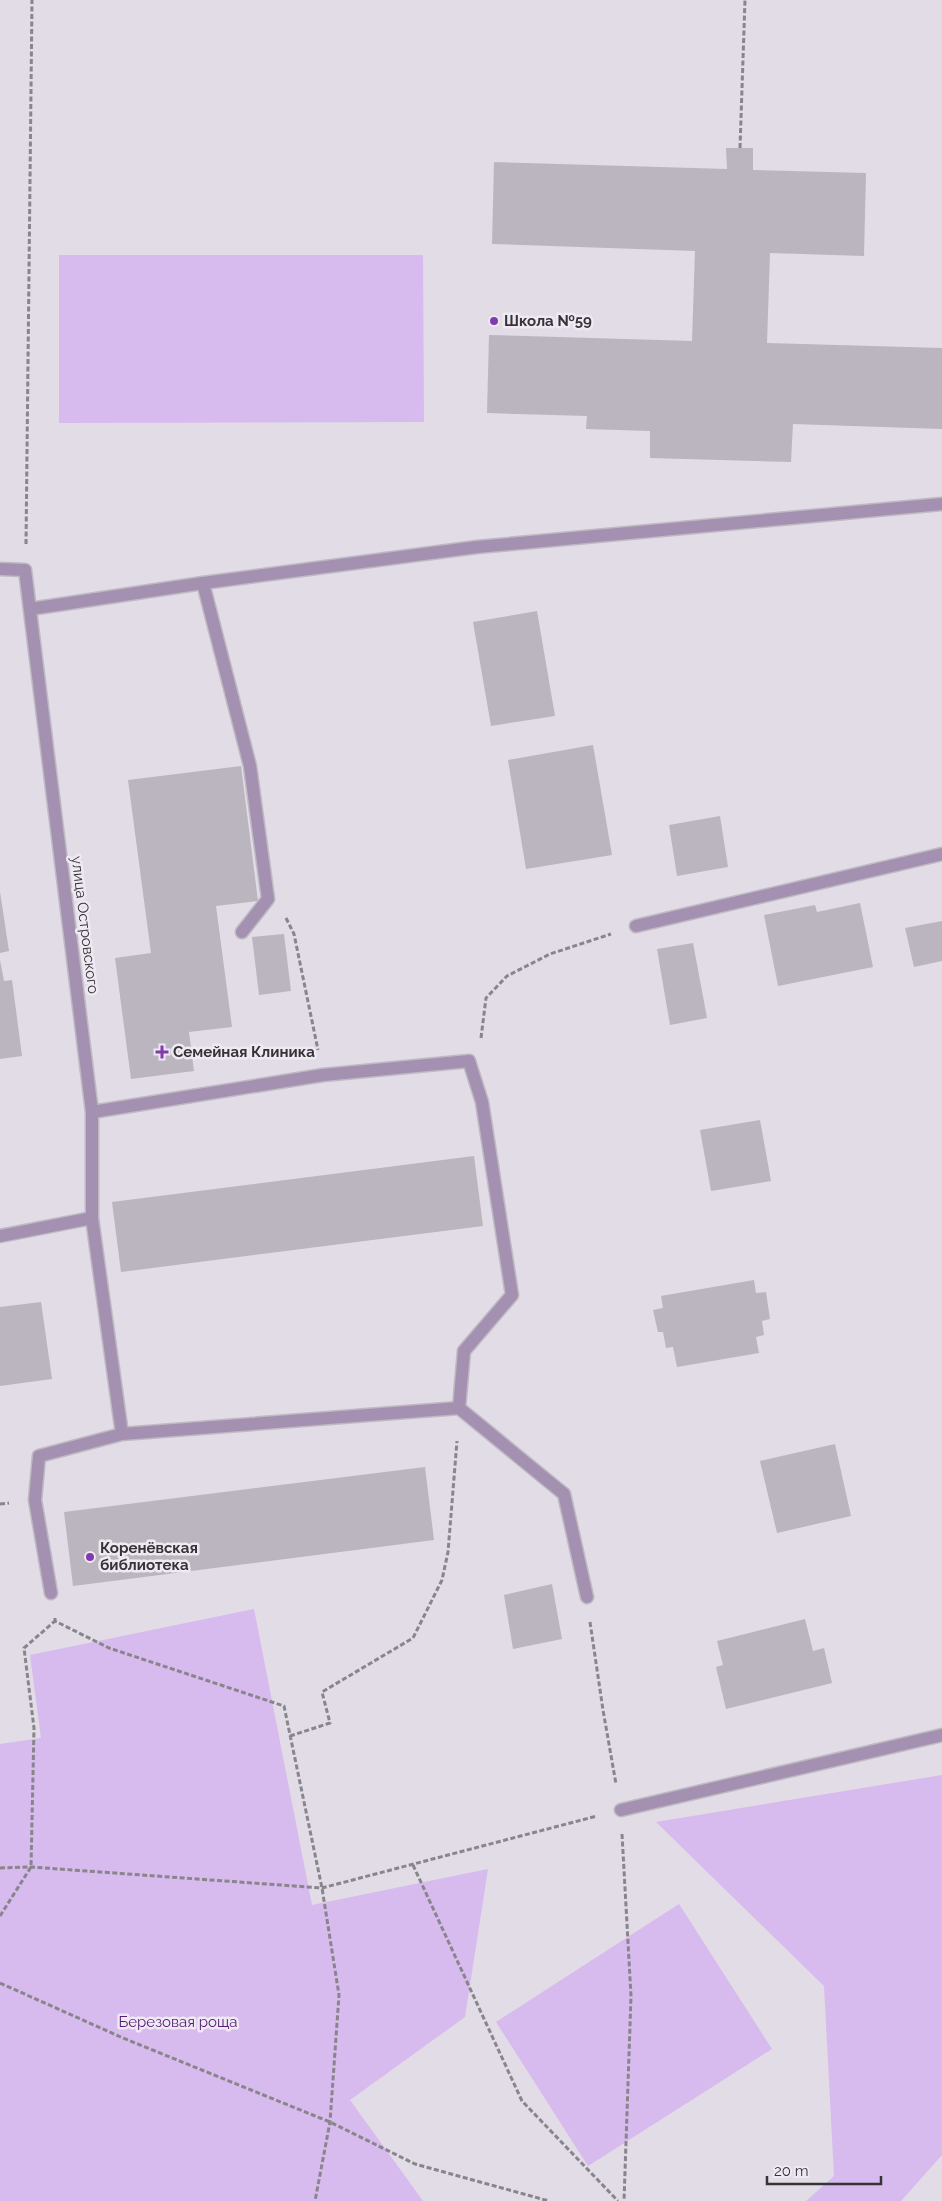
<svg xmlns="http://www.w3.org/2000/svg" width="942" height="2201" font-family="Raleway,sans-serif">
<rect width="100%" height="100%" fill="#e1dce5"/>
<path fill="#d7baee" d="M 59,255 L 423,255 L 424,422 L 59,423 Z
M 254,1609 L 312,1905 L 488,1869 L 465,2017 L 350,2100 L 423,2201 L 0,2201 L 0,1744 L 41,1738 L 30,1655 Z
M 942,1775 L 942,2155 L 901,2201 L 806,2201 L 834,2176 L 824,1986 L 656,1822 Z
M 679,1904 L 772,2049 L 588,2166 L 496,2022 Z"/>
<path fill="#bab5bf" d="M 726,148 L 753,148 L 753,170 L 866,173 L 864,256 L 770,253 L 767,343 L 942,348 L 942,429 L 793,424 L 791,462 L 650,458 L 650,431 L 586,429 L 587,416 L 487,413 L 489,335 L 692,341 L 695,251 L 492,244 L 494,162 L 727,169 Z
M 537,611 L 555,716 L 491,726 L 473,622 Z
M 593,745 L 612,855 L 526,869 L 508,760 Z
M 241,766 L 258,901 L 216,906 L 232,1027 L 189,1032 L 194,1071 L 131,1079 L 115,958 L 151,953 L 128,780 Z
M 720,816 L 728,867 L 677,876 L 669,825 Z
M 0,892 L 9,951 L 0,953 Z
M 860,903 L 873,967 L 778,986 L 764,915 L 815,905 L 817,912 Z
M 942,921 L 942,961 L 914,967 L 905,928 Z
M 284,934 L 291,991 L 259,995 L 252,937 Z
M 693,943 L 707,1018 L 670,1025 L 657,949 Z
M 0,960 L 4,981 L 12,980 L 22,1056 L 0,1059 Z
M 760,1120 L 771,1181 L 711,1191 L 700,1130 Z
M 474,1156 L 483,1226 L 121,1272 L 112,1202 Z
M 754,1280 L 756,1293 L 766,1292 L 770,1319 L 762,1321 L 764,1335 L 756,1337 L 759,1353 L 677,1367 L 673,1347 L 666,1348 L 663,1332 L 658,1332 L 653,1310 L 663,1308 L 661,1296 Z
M 41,1302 L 52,1379 L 0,1386 L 0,1307 Z
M 835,1444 L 851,1516 L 777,1533 L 760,1461 Z
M 425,1467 L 434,1540 L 73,1586 L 64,1512 Z
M 552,1584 L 562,1639 L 513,1649 L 504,1595 Z
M 805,1619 L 813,1651 L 824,1648 L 832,1683 L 726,1709 L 716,1667 L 723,1665 L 717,1641 Z"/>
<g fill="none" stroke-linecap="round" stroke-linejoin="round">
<defs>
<path id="minor" d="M 0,569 L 25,570 L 92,1112 L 92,1218 L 0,1236
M 203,583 L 477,547 L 942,504
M 30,609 L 203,583 L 250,766 L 268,899 L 242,932
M 636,926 L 942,854
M 92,1112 L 323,1075 L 469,1061 L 482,1102 L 512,1295 L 464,1351 L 459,1408 L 564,1494 L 587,1597
M 122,1434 L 459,1408
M 51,1593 L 35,1500 L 39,1456 L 122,1434 L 92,1218
M 621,1810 L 942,1735"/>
</defs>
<use href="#minor" stroke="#bfbac2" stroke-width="15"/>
<path stroke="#88858b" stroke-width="3" stroke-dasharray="5 2.5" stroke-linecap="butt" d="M 740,148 L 745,0
M 26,544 L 32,0
M 286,918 L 294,934 L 318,1050
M 481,1038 L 486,998 L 507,976 L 550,954 L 611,934
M 0,1504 L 9,1503
M 55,1618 L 55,1621 L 109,1648 L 284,1706 L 322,1888 L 339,1995 L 330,2122 L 315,2201
M 590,1622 L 603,1710 L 616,1784
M 290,1736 L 330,1723 L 322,1692 L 413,1638 L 442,1580 L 448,1552 L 457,1441
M 622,1834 L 631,1996 L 624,2201
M 413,1865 L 522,2101 L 618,2201
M 0,1868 L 31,1867 L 322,1888 L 597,1816
M 0,1916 L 31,1867 L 34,1728 L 24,1648 L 55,1621
M 0,1983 L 123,2038 L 330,2122 L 415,2164 L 549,2201"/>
<use href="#minor" stroke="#a491b2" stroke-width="12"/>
</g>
<g fill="#823bad" stroke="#eee9f3" stroke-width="2">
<circle cx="494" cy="321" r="5"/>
<path d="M159.5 1044.5h5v5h5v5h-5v5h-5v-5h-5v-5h5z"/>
<circle cx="90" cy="1557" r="5"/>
</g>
<g text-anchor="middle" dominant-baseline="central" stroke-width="5" stroke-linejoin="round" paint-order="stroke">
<g font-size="15" font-weight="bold" fill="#363437" stroke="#eee9f3" text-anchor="start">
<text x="504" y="321">Школа №59</text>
<text x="173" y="1052">Семейная Клиника</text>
<text x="100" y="1548">Коренёвская<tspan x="100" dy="17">библиотека</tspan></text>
</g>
<g font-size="15" fill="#363437" stroke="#eee9f3">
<text transform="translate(85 925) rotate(83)">улица Островского</text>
</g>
<g font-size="15" fill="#571e77" stroke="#eee9f3">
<text x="178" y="2022">Березовая роща</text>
</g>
</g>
<path d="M767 2176v8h114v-8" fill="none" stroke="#363437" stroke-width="2.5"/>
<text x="774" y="2176" font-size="15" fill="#363437" stroke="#eee9f3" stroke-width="4" paint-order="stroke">20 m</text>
</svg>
